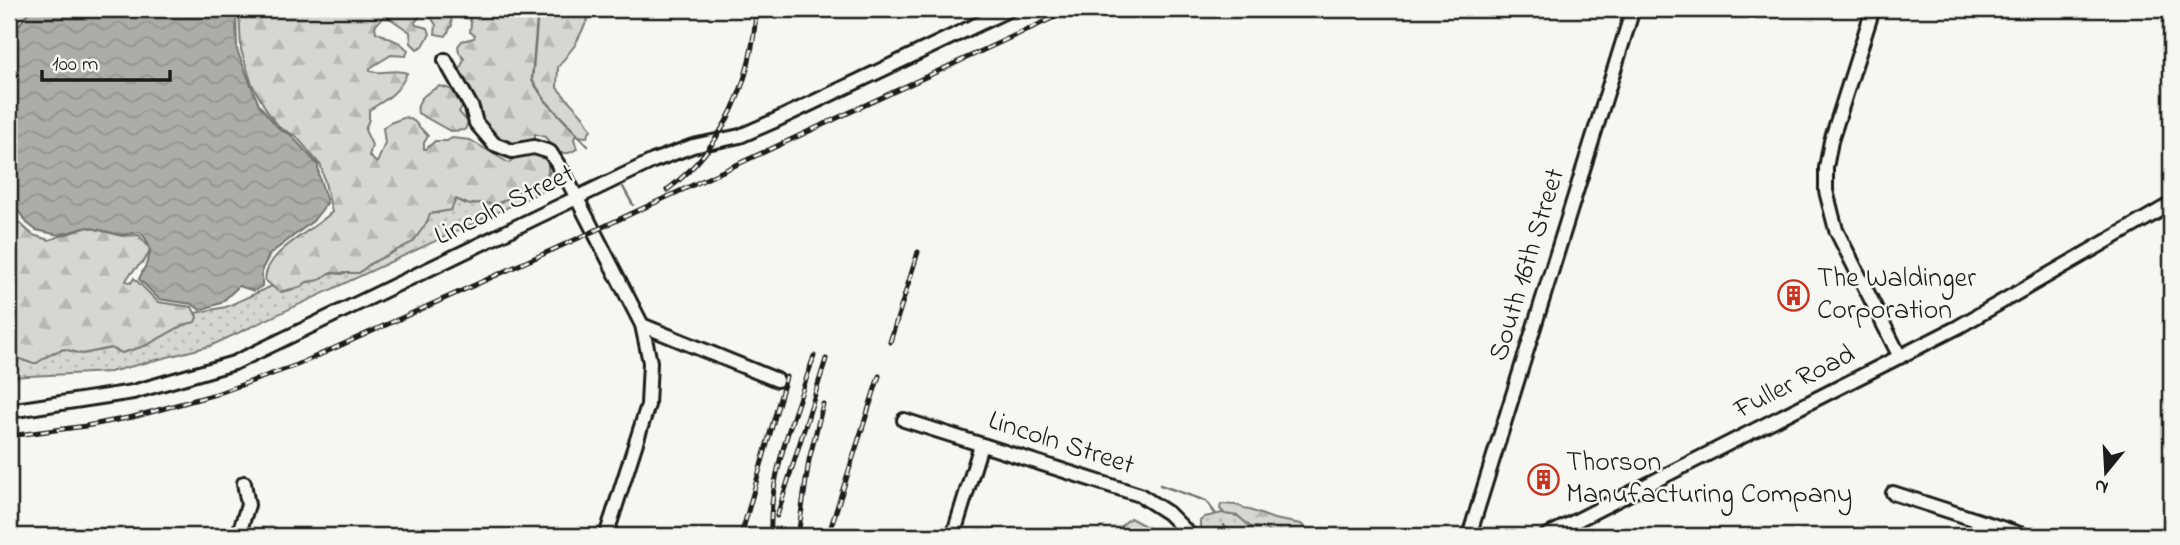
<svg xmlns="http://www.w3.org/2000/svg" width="2180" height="545" font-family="'Indie Flower',sans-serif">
<defs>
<pattern id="grass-dots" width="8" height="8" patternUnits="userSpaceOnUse" patternTransform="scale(1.75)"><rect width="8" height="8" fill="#d6d6d2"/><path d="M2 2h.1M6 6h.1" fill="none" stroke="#b7b7b4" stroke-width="1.8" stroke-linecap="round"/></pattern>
<pattern id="forest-firs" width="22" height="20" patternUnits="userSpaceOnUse" patternTransform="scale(1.75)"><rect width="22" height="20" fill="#d6d6d2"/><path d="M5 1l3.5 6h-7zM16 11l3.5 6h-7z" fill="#b7b7b4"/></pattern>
<pattern id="water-waves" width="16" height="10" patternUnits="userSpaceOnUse" patternTransform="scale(1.75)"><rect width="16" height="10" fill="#acaca9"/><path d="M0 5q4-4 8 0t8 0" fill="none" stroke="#939391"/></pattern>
</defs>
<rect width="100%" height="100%" fill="#f6f6f2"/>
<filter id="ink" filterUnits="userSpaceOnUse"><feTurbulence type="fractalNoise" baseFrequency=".0143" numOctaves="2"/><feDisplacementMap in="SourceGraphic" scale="14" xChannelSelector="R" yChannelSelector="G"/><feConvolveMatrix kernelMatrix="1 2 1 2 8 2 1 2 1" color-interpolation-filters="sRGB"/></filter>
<g filter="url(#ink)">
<path fill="url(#grass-dots)" stroke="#797977" stroke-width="2" d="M 549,156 L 564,177 L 547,189 L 210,346 L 110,372 L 9,377 L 9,355 L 31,363 L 64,349 L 82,354 L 111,348 L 122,353 L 147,345 L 183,325 L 195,322 L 197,317 L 195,313 L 226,307 L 272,286 L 282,292 L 300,287 L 307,282 L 319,280 L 329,273 L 342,274 L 350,271 L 356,273 L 364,269 L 371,263 L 394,252 L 427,222 L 430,214 L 444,211 L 456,199 L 466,204 L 501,202 L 511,194 L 523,190 L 527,185 C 537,183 546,180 551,170 L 546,158 Z
M 1222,513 L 1238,516 L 1251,527 L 1263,528 L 1276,536 L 1208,536 L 1200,527 L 1200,521 L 1205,517 Z"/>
<path fill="url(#forest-firs)" stroke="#797977" stroke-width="2" d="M 9,9 L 31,9 L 9,39 Z
M 239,9 L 415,9 L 422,14 L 415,22 L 416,25 L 428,28 L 430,34 L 423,46 L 417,49 L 411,43 L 410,32 L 385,15 L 375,26 L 376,32 L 400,43 L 408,50 L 406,56 L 391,55 L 370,68 L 370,71 C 383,75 394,68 407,73 C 399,93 386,100 369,110 L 369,119 L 365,130 L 372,145 L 369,156 L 377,163 L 385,143 L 383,128 L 390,123 L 406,117 L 414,121 L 428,136 L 424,143 L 424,149 L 426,149 L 435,141 L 447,141 L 452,138 L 470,140 L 509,163 C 520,150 531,151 547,156 C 550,175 550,182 527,185 C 524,189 504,201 498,203 C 488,206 480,200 470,205 L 456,199 L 451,210 L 430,214 L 427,222 L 413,242 L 371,263 L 359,273 L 329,273 L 319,280 L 307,282 L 300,287 L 279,292 L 265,280 C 266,250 312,232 332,212 L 321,166 L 296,136 L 280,128 L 267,111 L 252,84 L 241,50 Z
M 426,9 L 448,9 L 450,11 L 452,25 L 446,36 L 435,34 L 436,25 Z
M 467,9 L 593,9 L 575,45 L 558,67 L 557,88 L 583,116 L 591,129 L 587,137 L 575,136 L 574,139 L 577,149 L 569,153 L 559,153 L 545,137 L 535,134 L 535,142 C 505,148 503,146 482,125 L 481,110 L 459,72 L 464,59 L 459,52 L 458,46 L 462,41 L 474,38 L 475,35 L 470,32 L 471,23 Z
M 440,86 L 453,90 L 465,103 L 459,112 L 468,122 L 465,130 L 450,131 L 418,113 C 415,98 429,92 440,86 Z
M 9,209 L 15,219 L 33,235 L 49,240 L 88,227 L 122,236 L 139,235 L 150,249 C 147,264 130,269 126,281 L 131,283 L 134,278 L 158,302 L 192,307 L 197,317 L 195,322 L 183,325 L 147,345 L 122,353 L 111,348 L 82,354 L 64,349 L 52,353 L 37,363 L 31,363 L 9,355 Z
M 1221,504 L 1236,505 L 1274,519 L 1301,524 L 1307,529 L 1324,536 L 1276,536 L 1263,528 L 1251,527 L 1238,516 L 1225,514 L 1220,509 Z
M 1130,518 L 1164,536 L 1118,536 L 1121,526 Z"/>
<path fill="url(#water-waves)" stroke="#727271" stroke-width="2" d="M 31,9 L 45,9 L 51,13 L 64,9 L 236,9 L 237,50 L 259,105 L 280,130 L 290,134 L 318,165 C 318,180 324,189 327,203 L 313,221 L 270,254 L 262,269 L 262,286 L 254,291 L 239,286 L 221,303 L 200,310 L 192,304 L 159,299 L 139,279 C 149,258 157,250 140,232 L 121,235 L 88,227 L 59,235 L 36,230 L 27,223 L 9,198 L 9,39 Z"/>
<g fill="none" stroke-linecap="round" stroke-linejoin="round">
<path stroke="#727271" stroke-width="2.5" d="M 538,9 L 532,80 L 545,100 L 588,146
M 623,187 L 633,205
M 1160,485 L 1206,501 L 1215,513
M 1224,525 L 1230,536"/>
<defs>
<path id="minor" d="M 1873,9 L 1831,141 L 1826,168 L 1826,191 L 1836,230 L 1900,357
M 445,60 L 472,108 L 476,123 L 494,144 L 512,151 L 534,147 L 550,152 L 566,177 L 642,325 L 650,362 L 648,405 L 606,536
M 642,325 L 777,380
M 9,411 L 133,392 L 234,363 L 653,161 L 693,146 L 740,136 L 772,122 L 1010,9
M 904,420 L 1140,495 L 1168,513 L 1191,536
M 1893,493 L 2026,536
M 238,536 L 248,505 L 244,483
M 953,536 L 981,445
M 1469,536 L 1633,9
M 1546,536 L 1958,327 L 2171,204"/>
</defs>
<use href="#minor" stroke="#1c1c1c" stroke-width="18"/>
<use href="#minor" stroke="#f6f6f2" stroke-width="12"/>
<defs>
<path id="rail" d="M 667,190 C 725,146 753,80 756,9
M 890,342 L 918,252
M 9,436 L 86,426 L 133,417 L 216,394 L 297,365 L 581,237 L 1072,9
M 777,516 L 826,359
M 741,536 L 786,377
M 771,536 C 768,475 795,414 814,356
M 798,536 L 809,460 L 823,404
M 828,536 L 879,376"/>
</defs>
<use href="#rail" stroke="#1c1c1c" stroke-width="5"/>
<use href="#rail" stroke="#f6f6f2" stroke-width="2.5" stroke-dasharray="8" stroke-linecap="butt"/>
</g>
</g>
<defs>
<symbol id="building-ring" viewBox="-11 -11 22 22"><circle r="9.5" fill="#f6f6f2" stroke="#c8321e" stroke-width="1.5"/><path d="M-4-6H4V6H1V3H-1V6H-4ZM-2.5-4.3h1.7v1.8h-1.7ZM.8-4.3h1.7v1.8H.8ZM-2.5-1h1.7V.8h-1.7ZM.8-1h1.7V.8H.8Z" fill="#c8321e"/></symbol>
</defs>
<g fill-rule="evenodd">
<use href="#building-ring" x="1776" y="278" width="35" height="35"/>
<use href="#building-ring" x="1526" y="462" width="35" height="35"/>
</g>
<g text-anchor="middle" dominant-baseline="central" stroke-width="5" stroke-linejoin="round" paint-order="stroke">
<g font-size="28" fill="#1c1c1c" stroke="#f6f6f2">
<text transform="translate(505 206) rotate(-26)">Lincoln Street</text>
<text transform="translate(1528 265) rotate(-73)">South 16th Street</text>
<text transform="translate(1795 383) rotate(-27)">Fuller Road</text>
<text transform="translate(1061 444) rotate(18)">Lincoln Street</text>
</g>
<g font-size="28" fill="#1c1c1c" stroke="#f6f6f2" text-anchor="start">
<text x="1817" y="279">The Waldinger<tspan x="1817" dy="32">Corporation</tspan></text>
<text x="1566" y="463">Thorson<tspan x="1566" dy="32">Manufacturing Company</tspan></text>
</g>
</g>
<rect width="2180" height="545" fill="none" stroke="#f6f6f2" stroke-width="35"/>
<rect x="18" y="18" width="2145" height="510" fill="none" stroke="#1c1c1c" stroke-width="2.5" filter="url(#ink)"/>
<g transform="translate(2106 472) rotate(198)" stroke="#f6f6f2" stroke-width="5" paint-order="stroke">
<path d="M0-5L12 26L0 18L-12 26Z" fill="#1c1c1c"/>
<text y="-10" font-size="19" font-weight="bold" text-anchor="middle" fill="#1c1c1c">N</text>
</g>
<path d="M42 70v10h128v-10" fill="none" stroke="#1c1c1c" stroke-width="3.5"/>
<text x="52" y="70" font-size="21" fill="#1c1c1c" stroke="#f6f6f2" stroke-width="5" paint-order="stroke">100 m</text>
</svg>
